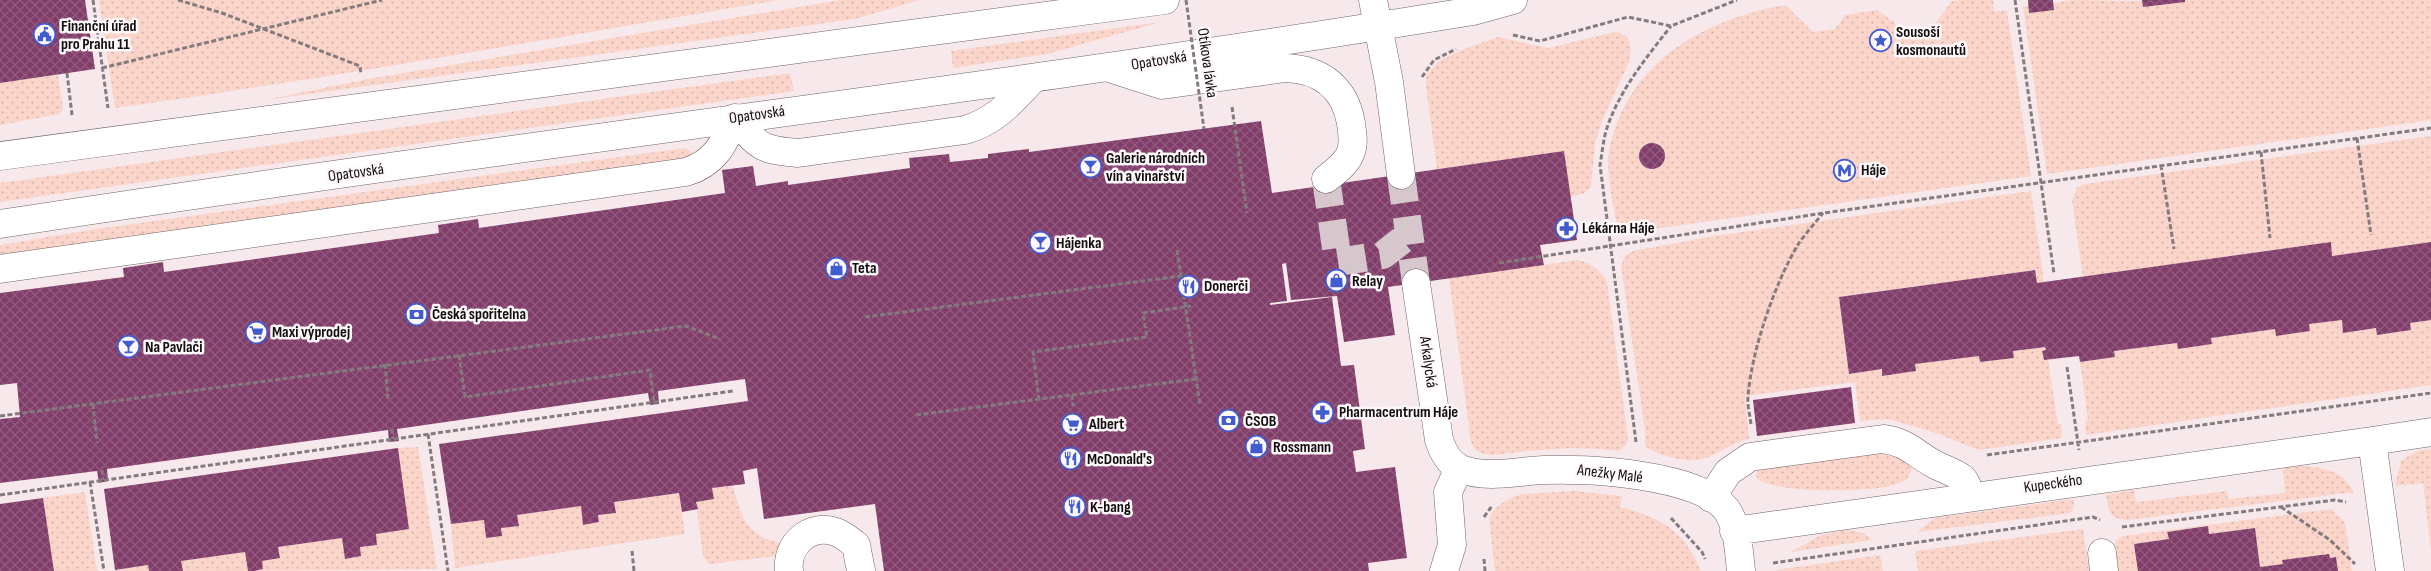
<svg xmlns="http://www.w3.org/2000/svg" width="2431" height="571" font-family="'Sofia Sans Condensed',sans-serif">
<defs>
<pattern id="grass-dots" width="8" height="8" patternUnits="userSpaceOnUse" patternTransform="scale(1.25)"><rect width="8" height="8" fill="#fbd5ca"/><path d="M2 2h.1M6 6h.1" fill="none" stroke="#d6b6ac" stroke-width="1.8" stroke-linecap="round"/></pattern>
<pattern id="building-cross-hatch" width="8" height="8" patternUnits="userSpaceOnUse" patternTransform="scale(1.25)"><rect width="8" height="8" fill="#823d6b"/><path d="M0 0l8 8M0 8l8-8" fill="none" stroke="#905c7e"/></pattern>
</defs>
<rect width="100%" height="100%" fill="#f7e8ec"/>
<path fill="url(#grass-dots)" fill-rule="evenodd" d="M 99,0 L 779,0 C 557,37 337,77 115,108 Z
M 841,0 L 920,0 L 855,19 L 265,100 L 368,79 Z
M 1963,0 L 1993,0 L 1994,11 L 2007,11 L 2031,176 L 1625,233 L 1617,227 C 1614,206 1608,184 1608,162 C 1608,148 1614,131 1619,118 C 1648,50 1716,17 1785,5 L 1813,32 L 1835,29 L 1845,15 L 1878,10 L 1911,36 L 1927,35 L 1952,1 ZM 1656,143 L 1664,151 L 1664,160 L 1659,168 L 1650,170 L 1641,164 L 1639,152 L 1646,144 Z
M 2074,0 L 2185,2 L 2185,0 L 2431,0 L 2431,120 L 2047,174 L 2023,6 L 2054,10 L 2053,3 Z
M 1161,22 L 1047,54 L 953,68 L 951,51 Z
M 1616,32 C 1631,34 1632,47 1630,60 L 1602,121 L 1595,144 L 1591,186 L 1585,193 L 1570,197 L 1564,151 L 1437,170 L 1426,86 L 1426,76 L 1438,62 L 1459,51 L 1498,37 L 1548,48 Z
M 790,73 L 794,91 L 0,202 L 0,183 Z
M 58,75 L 63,108 L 60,114 L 0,125 L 0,83 Z
M 2431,136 L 2431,242 L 2332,256 L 2331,242 L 2083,277 L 2072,200 L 2077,188 L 2085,184 Z
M 685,148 L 691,151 L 692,156 L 688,159 L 0,257 L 0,245 L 96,229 Z
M 2031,191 L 2044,282 L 2037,283 L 2035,270 L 1839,297 L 1849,374 L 1882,369 L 1883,376 L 1916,371 L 1915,364 L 1979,356 L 1980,362 L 2013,358 L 2013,351 L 2045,347 L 2046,350 L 2042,351 L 2044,360 L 2048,360 L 2058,424 L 2061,424 L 2062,438 L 1979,450 L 1930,431 L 1888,419 L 1860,421 L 1855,382 L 1745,396 L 1749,439 C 1732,442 1722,452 1706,458 C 1690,464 1658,456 1645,446 L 1645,430 L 1621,266 L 1625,256 L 1633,251 L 1714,236 Z
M 1578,260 C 1592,264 1600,269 1607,282 L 1628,439 L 1626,445 L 1618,451 C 1578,445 1535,450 1495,455 C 1483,455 1476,453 1471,442 L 1449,278 Z
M 2342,320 L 2344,333 L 2376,328 L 2377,335 L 2411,330 L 2410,323 L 2431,320 L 2431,385 L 2086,435 L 2085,421 L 2088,420 L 2080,362 L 2114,357 L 2114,351 L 2177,343 L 2178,349 L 2212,344 L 2211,338 L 2275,329 L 2276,336 L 2309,331 L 2309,324 Z
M 418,447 L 437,569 L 254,571 L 263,569 L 262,561 L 280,558 L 278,547 L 342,538 L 346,559 L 361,556 L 360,547 L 377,545 L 376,534 L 398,448 Z
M 1884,448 L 1911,463 L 1912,469 L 1907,479 C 1900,483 1892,486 1885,487 C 1863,491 1767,495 1756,476 L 1759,467 Z
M 2431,449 L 2431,550 L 2423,483 L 2395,486 L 2401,461 L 2417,451 Z
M 2301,466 C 2324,467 2343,471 2354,492 L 2127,520 L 2115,518 L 2109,510 L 2106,495 L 2134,490 L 2136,502 L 2227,491 L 2228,499 L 2285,493 L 2283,468 Z
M 733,486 C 741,516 747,538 783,543 L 777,556 L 709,564 L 703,556 L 696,502 L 714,499 L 712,488 Z
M 1574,491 L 1622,496 L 1620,507 C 1660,517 1685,531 1701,571 L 1495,571 L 1489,519 C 1495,505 1508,497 1524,494 Z
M 85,492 L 97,571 L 54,571 L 43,498 Z
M 679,493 L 685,534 L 455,568 L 451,524 L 484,520 L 486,538 L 502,536 L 501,528 L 519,526 L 517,515 L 581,506 L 584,525 L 599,522 L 598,515 L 616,513 L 614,502 Z
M 2074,499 L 2073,510 L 2070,513 L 1917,532 L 1935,518 Z
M 2331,509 L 2345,522 L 2352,571 L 2338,571 L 2336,557 L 2330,558 L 2329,554 L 2282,560 L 2283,564 L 2260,567 L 2255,528 L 2209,534 L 2208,526 L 2167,532 L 2169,539 L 2138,571 L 2117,571 L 2114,548 L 2116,540 L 2123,536 Z
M 2083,529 L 2089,571 L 1918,571 L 1915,551 Z
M 1847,530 L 1863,533 L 1872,540 L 1791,552 L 1821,535 Z
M 245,552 L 248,571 L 183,571 L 181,561 Z
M 1880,555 L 1883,571 L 1776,571 L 1777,570 Z
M 148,565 L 149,571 L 115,571 L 115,570 Z"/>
<path fill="url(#building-cross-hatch)" d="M 0,0 L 85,0 L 95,69 L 0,83 Z
M 2028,0 L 2053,0 L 2054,10 L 2029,13 Z
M 2142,0 L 2185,0 L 2185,2 L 2143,7 Z
M 1261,121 L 1272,193 L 1564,151 L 1577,240 L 1540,245 L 1544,265 L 1388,287 L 1395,335 L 1344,342 L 1337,296 L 1291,300 L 1286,263 L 1282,264 L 1287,301 L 1270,303 L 1270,305 L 1332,297 L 1341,366 L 1354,365 L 1365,449 L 1353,451 L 1356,472 L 1395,467 L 1407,558 L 1368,563 L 1369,571 L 884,571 L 875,504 L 764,519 L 757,468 L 743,471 L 745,484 L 712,488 L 714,499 L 696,502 L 698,509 L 682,512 L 679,493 L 614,502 L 616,513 L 598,515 L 599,522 L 583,525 L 581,506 L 517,515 L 519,526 L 501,528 L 502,536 L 486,538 L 484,520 L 451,524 L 439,444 L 748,401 L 745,379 L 658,391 L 659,404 L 650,405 L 648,393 L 397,429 L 399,441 L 389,442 L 388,430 L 107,469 L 108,481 L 99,483 L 97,471 L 0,483 L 0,419 L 20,417 L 17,383 L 0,385 L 0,293 L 124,277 L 123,268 L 163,262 L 164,272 L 439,233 L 438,225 L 478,219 L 479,228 L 725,193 L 722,170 L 753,166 L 756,186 L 788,181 L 788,185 L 910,168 L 909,158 L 949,154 L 950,162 L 988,158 L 988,154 L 1029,149 L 1029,152 Z
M1639 156a13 13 0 1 1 26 0a13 13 0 1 1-26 0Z
M 2331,242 L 2332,256 L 2431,242 L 2431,320 L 2410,323 L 2411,330 L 2377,335 L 2376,328 L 2343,333 L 2342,320 L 2309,324 L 2310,331 L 2276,336 L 2275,329 L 2211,338 L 2212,344 L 2178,349 L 2177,343 L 2114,351 L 2115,357 L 2080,362 L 2079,356 L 2044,360 L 2042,351 L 2046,350 L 2045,347 L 2013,351 L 2014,358 L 1980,362 L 1979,356 L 1915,364 L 1916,371 L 1882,376 L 1882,369 L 1849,374 L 1839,297 L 2035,270 L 2037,283 Z
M 1851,387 L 1855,423 L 1757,436 L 1753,400 Z
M 398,448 L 409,529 L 376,534 L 377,545 L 360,547 L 361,556 L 345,559 L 342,538 L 278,547 L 280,558 L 262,561 L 263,569 L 254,571 L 248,571 L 245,552 L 181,561 L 183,571 L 149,571 L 148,565 L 115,570 L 104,489 Z
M 43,498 L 54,571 L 0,571 L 0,504 Z
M 2208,526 L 2209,534 L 2255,528 L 2260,567 L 2283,564 L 2282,560 L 2329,554 L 2330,558 L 2336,557 L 2338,571 L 2138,571 L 2134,544 L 2169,539 L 2167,532 Z"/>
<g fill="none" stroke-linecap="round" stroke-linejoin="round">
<path stroke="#d5c7cb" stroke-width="28" stroke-dasharray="28 14" stroke-linecap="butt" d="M 1401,175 L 1416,283
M 1326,179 L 1338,262 L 1383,255 L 1410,234"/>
<defs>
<path id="minor" d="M 1373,0 L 1389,82 L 1401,175
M 1109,68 L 1162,85 L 1285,68 C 1321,69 1345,88 1351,123 C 1352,134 1355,143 1350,154 C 1346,164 1335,172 1326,179
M 0,269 L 686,172 C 715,163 724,144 735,118 C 758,146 760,150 798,153 L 965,130 C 996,121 1011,102 1033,79
M 1416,283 L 1439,440 C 1443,452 1449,464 1461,469 C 1487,479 1518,471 1544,470 C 1586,468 1698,474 1726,509 C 1738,525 1739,552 1741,571
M 1711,498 L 1728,472 L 1750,457 L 1883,439 C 1907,442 1914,453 1934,464 C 1943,469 1954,472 1962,478 C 1967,483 1968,489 1970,496
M 1734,531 L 2372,441
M 2102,553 L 2104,571
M 789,571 C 786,544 810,523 836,532 C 844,535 849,540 856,545 L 861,571
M 1444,571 L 1452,545 L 1448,492 L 1459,468
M 2390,571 L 2372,441 L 2431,432"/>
<path id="major" d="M 0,156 L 1165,0
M 0,224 C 490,148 983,91 1473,11 L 1513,0"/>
</defs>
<use href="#minor" stroke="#6f6366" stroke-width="29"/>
<use href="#major" stroke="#6f6366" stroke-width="29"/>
<path stroke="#847b7d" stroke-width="3" stroke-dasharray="5 2.5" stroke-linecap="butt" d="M 93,0 L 108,108
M 178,0 L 222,13 L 360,66 L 361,74
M 2015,0 L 2054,274
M 1513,35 L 1540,41 L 1628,17 L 1671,26 L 1737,0
M 102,68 L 382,0
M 67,73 L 72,115
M 1422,77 L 1434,60 L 1456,49
M 1232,107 L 1247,213
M 2357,138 L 2371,235
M 2261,152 L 2270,238
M 2161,165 L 2174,249
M 1177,250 L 1181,276
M 1499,263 L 1824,213 L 2431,128
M 865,317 L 1181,276 L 1200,405
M 459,355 L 465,397 L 650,370 L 654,402
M 385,364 L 388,400
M 2067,367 L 2079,450
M 1072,395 L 1073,406
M 1039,400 L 1033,352 L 1147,337 L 1143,313 L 1191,306
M 93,404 L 97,443
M 916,415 L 1196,379
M 0,416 L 686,326 L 720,339
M 1751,424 C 1750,415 1747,405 1748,397 C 1751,352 1775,282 1799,243 C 1806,233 1815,223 1823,213
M 392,429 L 393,439
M 428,434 L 448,571
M 1636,442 L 1600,165 C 1602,154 1603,142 1606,131 C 1618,92 1646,58 1671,26
M 1987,455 L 2431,393
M 102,470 L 103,480
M 90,482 L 104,571
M 0,495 L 733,391
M 2281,507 L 2330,540 L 2355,564
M 1484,517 L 1492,506
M 1671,518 L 1702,552 L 1705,559
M 2122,527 L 2335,500 L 2346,502
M 632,551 L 634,571
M 1484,559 L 1485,571
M 1773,563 L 2093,517 L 2100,520"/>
<use href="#minor" stroke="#fff" stroke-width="28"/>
<use href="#major" stroke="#fff" stroke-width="28"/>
<path stroke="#847b7d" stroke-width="3" stroke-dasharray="5 2.5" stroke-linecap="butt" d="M 1186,0 L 1204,129"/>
</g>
<defs>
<symbol id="civic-ring" viewBox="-11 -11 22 22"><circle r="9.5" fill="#fef8fa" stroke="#415ccf" stroke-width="1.5"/><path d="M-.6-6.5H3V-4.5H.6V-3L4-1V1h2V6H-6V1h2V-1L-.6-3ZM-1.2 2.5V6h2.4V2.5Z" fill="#415ccf"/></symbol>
<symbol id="sight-ring" viewBox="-11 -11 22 22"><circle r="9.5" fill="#fef8fa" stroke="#415ccf" stroke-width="1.5"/><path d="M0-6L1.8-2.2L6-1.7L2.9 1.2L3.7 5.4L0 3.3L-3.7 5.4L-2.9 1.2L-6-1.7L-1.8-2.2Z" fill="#415ccf"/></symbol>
<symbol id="bar-ring" viewBox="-11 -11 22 22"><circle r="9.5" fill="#fef8fa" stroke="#415ccf" stroke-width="1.5"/><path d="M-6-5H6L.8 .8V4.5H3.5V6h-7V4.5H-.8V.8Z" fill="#415ccf"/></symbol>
<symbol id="metro-ring" viewBox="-11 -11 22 22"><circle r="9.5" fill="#fef8fa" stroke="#415ccf" stroke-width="1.5"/><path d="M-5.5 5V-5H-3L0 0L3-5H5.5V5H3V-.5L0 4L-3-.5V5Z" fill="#415ccf"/></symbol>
<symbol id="pharmacy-ring" viewBox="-11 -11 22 22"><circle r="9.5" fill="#fef8fa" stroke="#415ccf" stroke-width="1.5"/><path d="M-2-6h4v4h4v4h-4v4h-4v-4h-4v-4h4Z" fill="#415ccf"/></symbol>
<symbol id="shop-ring" viewBox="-11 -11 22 22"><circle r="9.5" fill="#fef8fa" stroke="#415ccf" stroke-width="1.5"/><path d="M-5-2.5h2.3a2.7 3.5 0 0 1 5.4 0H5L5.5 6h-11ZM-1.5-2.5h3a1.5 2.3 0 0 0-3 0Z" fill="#415ccf"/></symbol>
<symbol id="restaurant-ring" viewBox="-11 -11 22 22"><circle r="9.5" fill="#fef8fa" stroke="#415ccf" stroke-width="1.5"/><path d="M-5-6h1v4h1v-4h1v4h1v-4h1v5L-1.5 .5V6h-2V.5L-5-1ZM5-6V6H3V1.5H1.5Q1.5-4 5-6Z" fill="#415ccf"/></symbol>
<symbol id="bank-ring" viewBox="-11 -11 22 22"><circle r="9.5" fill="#fef8fa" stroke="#415ccf" stroke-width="1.5"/><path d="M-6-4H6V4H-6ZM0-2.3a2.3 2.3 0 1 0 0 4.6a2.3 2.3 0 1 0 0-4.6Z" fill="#415ccf"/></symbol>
<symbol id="supermarket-ring" viewBox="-11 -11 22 22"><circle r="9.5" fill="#fef8fa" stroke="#415ccf" stroke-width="1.5"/><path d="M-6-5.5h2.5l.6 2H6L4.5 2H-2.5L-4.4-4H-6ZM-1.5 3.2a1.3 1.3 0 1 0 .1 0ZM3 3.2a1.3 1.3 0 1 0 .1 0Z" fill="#415ccf"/></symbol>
</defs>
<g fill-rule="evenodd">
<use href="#civic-ring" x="32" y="22" width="25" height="25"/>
<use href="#sight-ring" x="1868" y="28" width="25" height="25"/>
<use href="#bar-ring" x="1078" y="154" width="25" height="25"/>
<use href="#metro-ring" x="1832" y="158" width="25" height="25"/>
<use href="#pharmacy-ring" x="1554" y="216" width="25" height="25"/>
<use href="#bar-ring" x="1028" y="230" width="25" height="25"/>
<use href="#shop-ring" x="824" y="256" width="25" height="25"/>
<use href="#shop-ring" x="1324" y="268" width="25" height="25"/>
<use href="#restaurant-ring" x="1176" y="274" width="25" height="25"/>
<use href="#bank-ring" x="404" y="302" width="25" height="25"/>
<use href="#supermarket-ring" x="244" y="320" width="25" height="25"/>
<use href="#bar-ring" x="116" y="334" width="25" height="25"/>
<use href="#pharmacy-ring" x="1310" y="400" width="25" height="25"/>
<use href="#bank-ring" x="1216" y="408" width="25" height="25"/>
<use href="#supermarket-ring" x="1060" y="412" width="25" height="25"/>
<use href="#shop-ring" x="1244" y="434" width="25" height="25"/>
<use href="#restaurant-ring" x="1058" y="446" width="25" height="25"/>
<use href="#restaurant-ring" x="1062" y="494" width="25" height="25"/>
</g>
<g text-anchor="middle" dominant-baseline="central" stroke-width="5" stroke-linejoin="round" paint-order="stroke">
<g font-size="16" font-weight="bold" fill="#120e0f" stroke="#fef8fa" text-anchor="start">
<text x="61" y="26">Finanční úřad<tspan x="61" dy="18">pro Prahu 11</tspan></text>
<text x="1896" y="32">Sousoší<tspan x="1896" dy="18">kosmonautů</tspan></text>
<text x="1106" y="158">Galerie národních<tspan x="1106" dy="18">vín a vinařství</tspan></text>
<text x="1861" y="170">Háje</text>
<text x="1582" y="228">Lékárna Háje</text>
<text x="1056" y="243">Hájenka</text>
<text x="852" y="268">Teta</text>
<text x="1352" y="281">Relay</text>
<text x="1204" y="286">Donerči</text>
<text x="432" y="314">Česká spořitelna</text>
<text x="272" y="332">Maxi výprodej</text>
<text x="145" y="347">Na Pavlači</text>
<text x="1339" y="412">Pharmacentrum Háje</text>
<text x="1245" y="421">ČSOB</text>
<text x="1089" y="424">Albert</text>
<text x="1273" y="447">Rossmann</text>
<text x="1087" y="459">McDonald's</text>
<text x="1090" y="507">K-bang</text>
</g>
<g font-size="16" fill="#120e0f" stroke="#fef8fa">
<text transform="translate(1159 61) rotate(-9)">Opatovská</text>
<text transform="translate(1207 63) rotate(82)">Otíkova lávka</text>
<text transform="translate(757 115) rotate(-8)">Opatovská</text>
<text transform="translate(356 173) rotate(-8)">Opatovská</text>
<text transform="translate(1428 362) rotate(82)">Arkalycká</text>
<text transform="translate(1610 474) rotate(7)">Anežky Malé</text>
<text transform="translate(2053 484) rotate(-8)">Kupeckého</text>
</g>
</g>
</svg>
